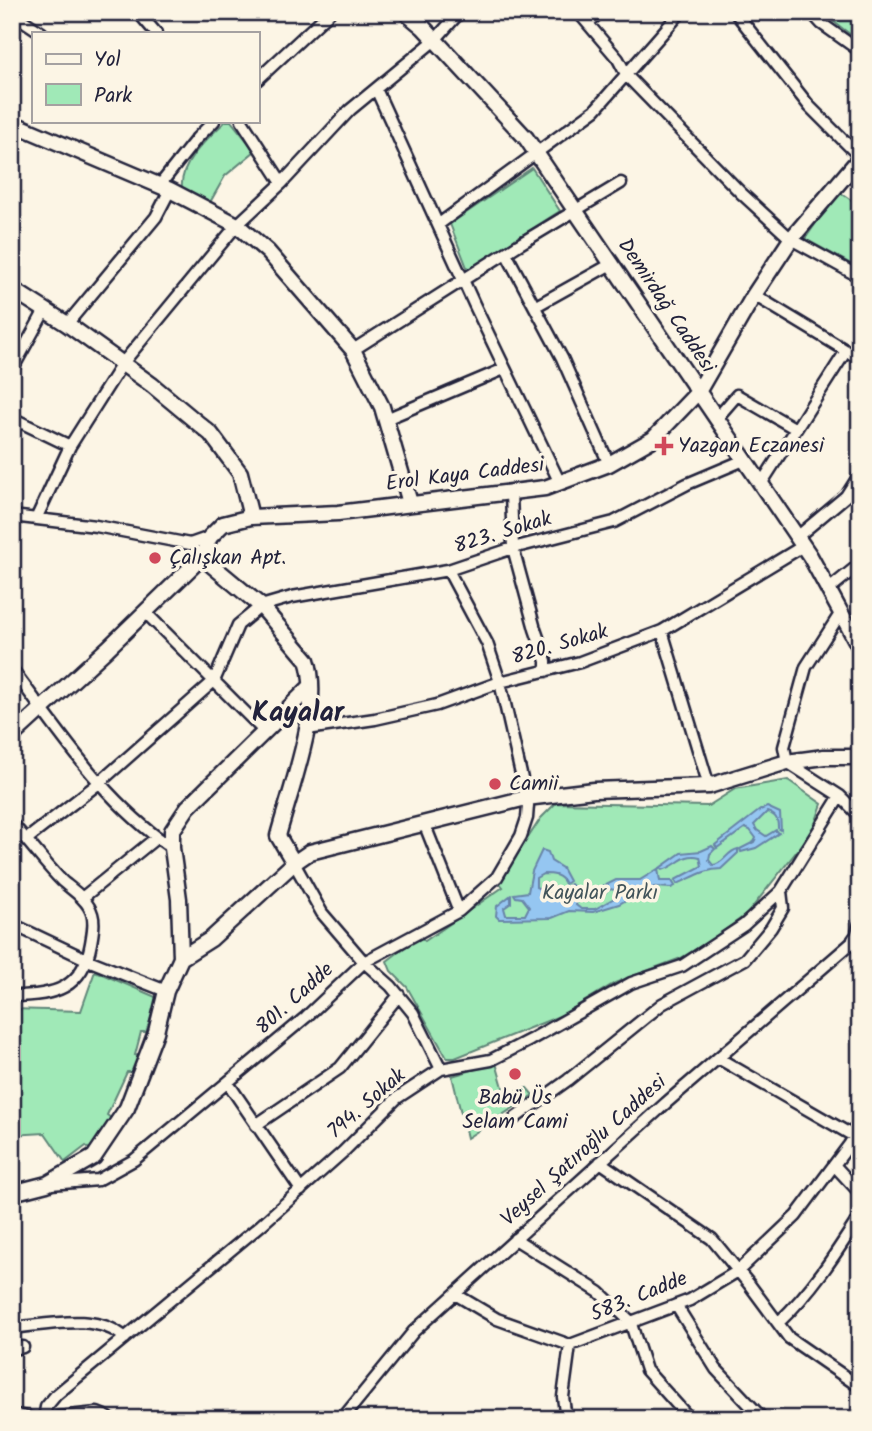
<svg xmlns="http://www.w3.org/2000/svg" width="872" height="1431" font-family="Kalam,sans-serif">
<rect width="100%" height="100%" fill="#fcf5e5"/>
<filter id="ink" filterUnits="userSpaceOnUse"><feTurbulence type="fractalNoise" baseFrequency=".0143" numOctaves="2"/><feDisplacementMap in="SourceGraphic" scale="14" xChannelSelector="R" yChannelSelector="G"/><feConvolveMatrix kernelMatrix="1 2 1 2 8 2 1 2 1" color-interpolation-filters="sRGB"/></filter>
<g filter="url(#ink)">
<path fill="#a0e9b7" stroke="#618679" stroke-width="2" d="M 821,12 L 860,12 L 860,41 L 859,41 Z
M 226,121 L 231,121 L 255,151 L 225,176 L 208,206 L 183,194 C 175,166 208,138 226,121 Z
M 532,168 L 560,211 L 468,270 L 450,224 Z
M 838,191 L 860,206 L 860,269 L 805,239 Z
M 788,780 L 822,804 L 812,832 L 747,914 L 711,940 L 681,958 L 615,983 L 562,1015 L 455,1058 L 447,1058 L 407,987 L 391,971 L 387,961 L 420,936 L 425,941 L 503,887 L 499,882 L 541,818 L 556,803 L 708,806 L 735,789 Z
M 95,971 L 158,998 L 146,1032 L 141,1032 L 135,1055 L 139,1056 L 134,1072 L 127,1072 L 107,1115 L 112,1119 L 91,1151 L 86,1146 L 65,1162 L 45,1133 L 12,1135 L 12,1009 L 81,1011 Z
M 496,1063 L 505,1094 L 527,1088 L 533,1095 L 467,1138 L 452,1076 Z"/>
<path fill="#95c6f1" stroke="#6784a8" stroke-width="2" d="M 767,807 L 780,813 L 781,830 L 778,828 C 778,819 776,815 767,812 L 754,825 L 757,830 L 766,836 L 776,830 L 779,833 L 756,848 L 741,852 L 740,849 L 754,842 L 756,838 L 750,830 L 745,828 L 717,848 L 715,845 L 760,810 Z
M 712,846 L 715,849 L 710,854 L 709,860 L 713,865 C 724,864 727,851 738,849 L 738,853 L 721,869 C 705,869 692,878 677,884 L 675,880 L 702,866 L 700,857 C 683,852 677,867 662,870 L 660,868 L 681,853 L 701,851 Z
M 542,850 L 548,852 L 551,861 L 562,868 L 569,881 L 565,884 C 561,874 552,874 543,874 L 536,878 L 536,887 L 551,894 L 566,894 L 566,887 L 571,884 L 578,892 L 584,895 L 585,899 L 577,901 L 576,905 L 581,909 L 595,909 L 616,897 L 616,893 L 615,890 L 610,889 C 602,893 598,904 588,898 L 588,894 L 616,880 L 640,880 L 658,869 L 660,881 L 672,881 L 675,886 L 671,888 L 655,887 L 644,890 L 619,904 L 593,912 L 569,911 L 552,918 L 499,919 L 496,916 L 497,906 L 511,895 L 511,903 L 504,908 L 506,915 L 525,915 L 529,907 L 522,898 L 516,897 L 514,894 L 528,892 L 532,871 Z"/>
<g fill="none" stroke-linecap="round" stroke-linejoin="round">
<defs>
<path id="street" d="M 138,12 L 156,33
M 578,12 L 618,59 L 627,76 L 741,193 L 791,239 L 860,277
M 735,12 L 810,107 L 860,157
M 811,12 L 822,24 L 860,51
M 12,13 L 42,33
M 588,23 L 600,12
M 257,80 L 330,12
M 376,89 L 474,304 L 560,483
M 242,121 L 282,183
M 159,186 L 197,138 L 214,121
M 439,224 L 595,110 L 681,12
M 506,253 L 562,358 L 609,464
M 754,295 L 860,359
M 536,306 L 613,263
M 67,324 L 156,217 L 170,190
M 353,350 L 518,245 L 621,183
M 12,370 L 45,310
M 12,418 L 70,446
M 717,418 L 737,395 L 796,429
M 386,419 L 504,369
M 761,484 L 846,351
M 511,493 L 513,548 L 535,629 L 546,661 L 546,671
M 12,516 L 96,526 L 190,544 L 210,537
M 36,519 L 70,446 L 122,364 L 216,250 L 237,225 L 282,183 L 350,110 L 435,40 L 460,12
M 797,537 L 846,496 L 860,474
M 828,590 L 860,564
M 145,612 L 265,732
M 840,614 L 806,667 L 784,747 L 787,762 L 840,796 L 860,816
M 662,631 L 709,786
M 12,669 C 61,734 104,802 172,848
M 307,729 L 375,719 L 437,705 L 500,682 L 580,662 L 662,631 L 803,546
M 424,823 L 459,911
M 12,824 C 30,842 44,863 62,881 C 71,889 83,896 89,907 C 96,918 93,931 91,943 C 83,989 54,996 12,996
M 27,839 L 99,783 L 214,681 L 238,625 L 261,606 L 292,597 L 448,570 L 513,548 L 614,522 L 687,484 L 744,460
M 294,863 L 322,913 L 364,962 L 391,986 L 413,1013 L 441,1069
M 82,898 L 156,838
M 12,924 L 88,960 L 166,991
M 718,1058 L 857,1138
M 228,1083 L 301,1190
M 515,1118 L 568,1080 L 662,1004 L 745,959 L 771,928 L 783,908 L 781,891
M 256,1125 L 340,1068 L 399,995
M 600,1162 L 712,1239 L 749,1284 L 789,1338 L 860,1387
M 834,1165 L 860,1193
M 51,1184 L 98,1180 L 134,1160 L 306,1017 L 364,962 L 459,911 L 497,877 L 521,836 L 527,818 L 528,805 L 500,682 L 487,643 L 448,570
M 515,1239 L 599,1292 L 630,1321 L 646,1370 L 690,1419
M 455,1294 L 497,1319 L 570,1345 L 690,1300 L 738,1271 L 796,1216 L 849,1145 L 860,1127
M 676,1305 L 716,1369 L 763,1419
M 778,1323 C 812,1291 835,1255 860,1216
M 12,1328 C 47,1325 97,1312 125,1338
M 12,1349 L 23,1347
M 12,1414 L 36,1419
M 44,1419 L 46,1407 L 56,1395 L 261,1225 L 343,1152 L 397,1098 L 441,1069 L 491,1060 L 530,1040 L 631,983 L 682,966 L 744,925 L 781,891 L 840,796
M 342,1419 L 414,1331 L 666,1103 L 855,940 L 860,923
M 566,1419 L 563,1397 L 570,1345"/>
<path id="secondary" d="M 405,12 L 423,27 L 526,138 L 810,556 L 860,648
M 12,123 L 170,190 L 237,225 L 268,252 L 353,350 L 382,407 L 410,503
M 12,289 L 67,324 L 152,385 L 211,434 L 240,473 L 251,517
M 202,557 L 261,606 L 307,660 C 323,706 290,790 278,836 L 294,863
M 12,736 L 107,649 L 202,557 L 210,537 L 223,524 L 251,517 L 338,513 L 545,488 L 609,464 L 653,439 L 698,392 L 754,295 L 791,239 L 860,158
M 855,940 L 860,942
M 181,958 L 179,899 L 172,848 L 172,831 L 188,807 L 310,687
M 12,1193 L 47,1184 L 94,1157 L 127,1108 L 156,1032 L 166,991 L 181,958 L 211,939 L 294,863 L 310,852 L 526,798 L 594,790 L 709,786 L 787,762 L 824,757 L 860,757
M 59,1419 L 97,1415 L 107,1419"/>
</defs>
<use href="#street" stroke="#22223b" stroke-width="15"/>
<use href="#secondary" stroke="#22223b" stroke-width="19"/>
<use href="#street" stroke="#fcf5e5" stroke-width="10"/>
<use href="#secondary" stroke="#fcf5e5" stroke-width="14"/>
</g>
</g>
<g fill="#d1495b" stroke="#fcf5e5" stroke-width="2.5">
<path d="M660.5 435.5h7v7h7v7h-7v7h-7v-7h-7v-7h7z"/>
<circle cx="155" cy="558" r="7"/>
<circle cx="495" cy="784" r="7"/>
<circle cx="515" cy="1074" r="7"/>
</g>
<g text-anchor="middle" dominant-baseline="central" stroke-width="7" stroke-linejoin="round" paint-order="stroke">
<g font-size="21" fill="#22223b" stroke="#fcf5e5">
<text transform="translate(666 306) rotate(56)">Demirdağ Caddesi</text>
<text transform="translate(465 475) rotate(-7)">Erol Kaya Caddesi</text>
<text transform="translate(503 533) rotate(-17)">823. Sokak</text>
<text transform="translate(560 645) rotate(-16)">820. Sokak</text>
<text transform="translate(295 999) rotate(-42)">801. Cadde</text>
<text transform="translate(367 1104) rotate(-41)">794. Sokak</text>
<text transform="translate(584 1151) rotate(-42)">Veysel Şatıroğlu Caddesi</text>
<text transform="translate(639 1297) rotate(-22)">583. Cadde</text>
</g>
<g font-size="21" fill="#22223b" stroke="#fcf5e5" text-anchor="start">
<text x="678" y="446">Yazgan Eczanesi</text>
<text x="169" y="558">Çalışkan Apt.</text>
<text x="509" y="784">Camii</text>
<text x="515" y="1098" text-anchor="middle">Babü Üs<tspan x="515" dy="24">Selam Cami</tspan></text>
</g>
<g font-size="21" fill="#42545a" stroke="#fcf5e5">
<text x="600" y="893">Kayalar Parkı</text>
</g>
<g font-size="28" font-weight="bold" fill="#22223b" stroke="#fcf5e5">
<text x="298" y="713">Kayalar</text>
</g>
</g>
<rect width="872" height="1431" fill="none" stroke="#fcf5e5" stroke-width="42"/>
<rect x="21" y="21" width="830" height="1389" fill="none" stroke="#22223b" stroke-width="2.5" filter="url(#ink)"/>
<rect x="32" y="32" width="228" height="91" fill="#fcf5e5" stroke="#a5a1a1" stroke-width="2"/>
<rect x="46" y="54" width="35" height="10" fill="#fcf5e5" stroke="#a5a1a1" stroke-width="2"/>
<text x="94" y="66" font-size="21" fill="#22223b">Yol</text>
<rect x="46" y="84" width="35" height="21" fill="#a0e9b7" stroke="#a5a1a1" stroke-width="2"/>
<text x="94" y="102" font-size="21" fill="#22223b">Park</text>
</svg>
